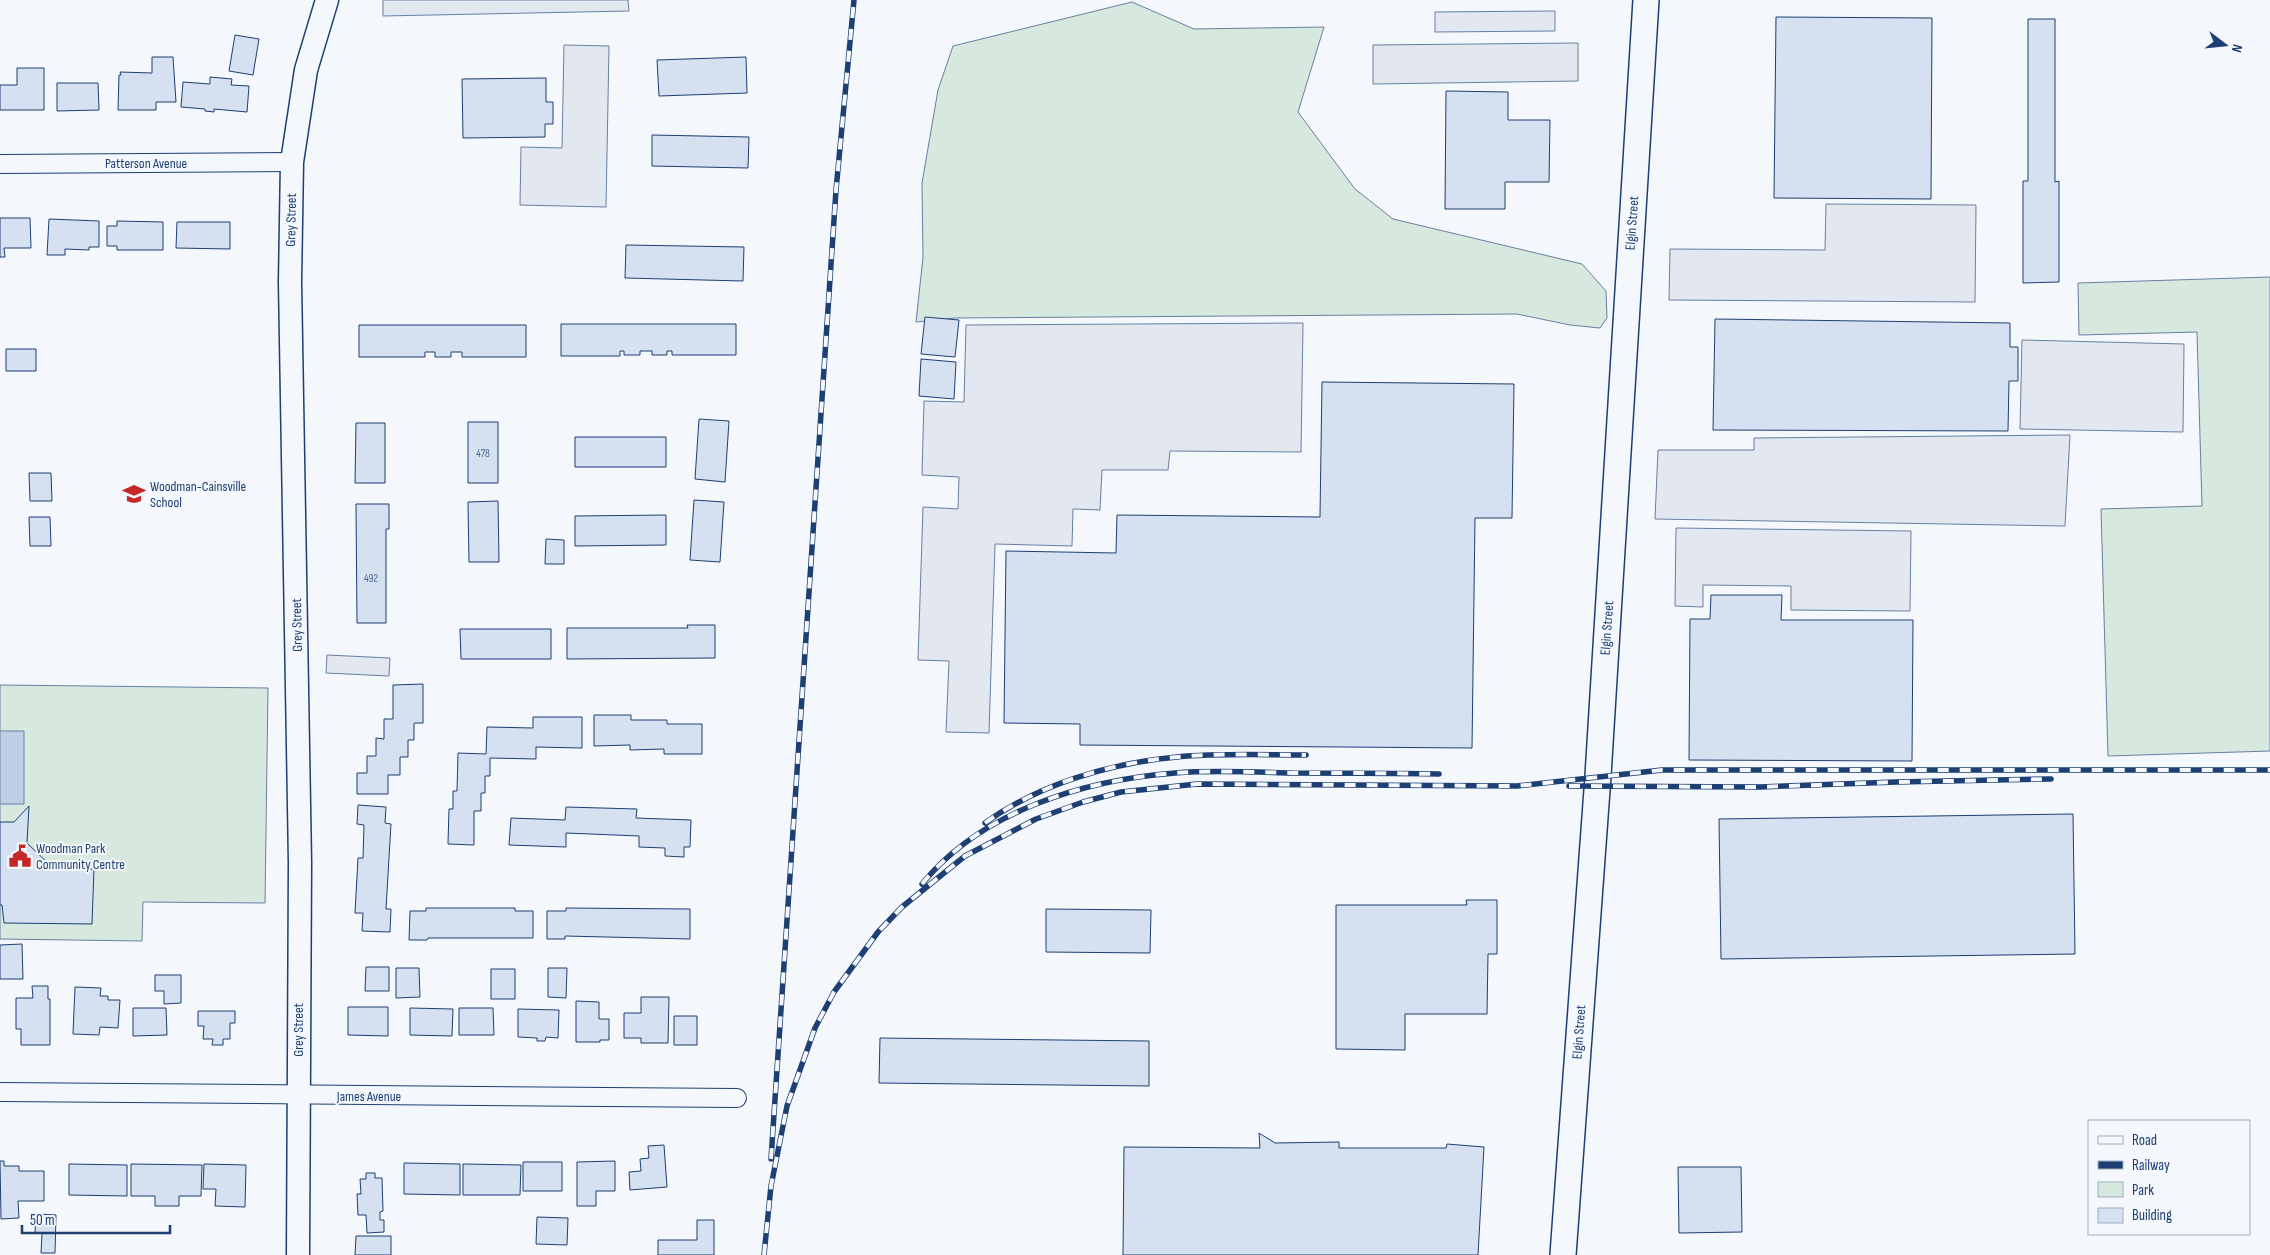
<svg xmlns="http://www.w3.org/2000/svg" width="2270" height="1255" font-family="'Sofia Sans Condensed',sans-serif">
<rect width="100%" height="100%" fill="#f4f7fb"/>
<path fill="#d7e8df" stroke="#687fa3" d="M 1132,2 L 1194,29 L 1324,27 L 1298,112 L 1355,189 L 1393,219 L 1582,264 L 1606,291 L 1607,318 L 1600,328 L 1570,325 L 1517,314 L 955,318 L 916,322 L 923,257 L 922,183 L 938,90 L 953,46 Z
M 2270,277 L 2270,751 L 2108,756 L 2101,509 L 2202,506 L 2197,332 L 2079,335 L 2078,283 Z
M 0,685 L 268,688 L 265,903 L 143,902 L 142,941 L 0,939 Z"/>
<path fill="#e3e8f0" stroke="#687fa3" d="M 383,0 L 628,0 L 629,11 L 383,16 Z
M 1555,11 L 1555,31 L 1435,32 L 1435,12 Z
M 1578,43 L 1578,81 L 1373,84 L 1373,45 Z
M 564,45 L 609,46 L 606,207 L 520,205 L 521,147 L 562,148 Z
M 1826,204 L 1976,205 L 1975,302 L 1669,300 L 1670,249 L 1825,250 Z
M 1303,323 L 1301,452 L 1170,451 L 1168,470 L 1102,470 L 1100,510 L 1073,509 L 1072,546 L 995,544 L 989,733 L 946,732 L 949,661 L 918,660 L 923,507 L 958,509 L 959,477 L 922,475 L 924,401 L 964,402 L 966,325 Z
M 2022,340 L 2184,344 L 2183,432 L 2020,429 Z
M 2070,435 L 2065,526 L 1655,519 L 1658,450 L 1754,450 L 1754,438 Z
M 1676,528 L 1911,531 L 1910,611 L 1791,610 L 1791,586 L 1703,585 L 1703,607 L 1675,606 Z
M 327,655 L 390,658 L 389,676 L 326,673 Z"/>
<path fill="#bed0e5" stroke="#687fa3" d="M 0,731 L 24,731 L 24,804 L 0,804 Z"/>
<path fill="#d5e0f0" stroke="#1d3f73" d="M 1776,17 L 1932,18 L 1931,199 L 1774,198 Z
M 2028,19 L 2055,19 L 2055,182 L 2059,181 L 2059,282 L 2023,283 L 2023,181 L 2028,181 Z
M 235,35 L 259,39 L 253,75 L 229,71 Z
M 152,57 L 173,57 L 176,102 L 156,102 L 156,110 L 118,110 L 119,75 L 121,75 L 120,72 L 152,73 Z
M 746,57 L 747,93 L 659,96 L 657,60 Z
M 17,68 L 44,68 L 44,110 L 0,110 L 0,85 L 17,85 Z
M 210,77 L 232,79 L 231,85 L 249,86 L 247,112 L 214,109 L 214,112 L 205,111 L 205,109 L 181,107 L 183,82 L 210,84 Z
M 546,78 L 546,102 L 553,102 L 553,124 L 545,124 L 545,137 L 463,138 L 462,79 Z
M 57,83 L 98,83 L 99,110 L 57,111 Z
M 1446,91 L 1508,92 L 1508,120 L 1550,120 L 1549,182 L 1505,182 L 1505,209 L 1445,209 Z
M 652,135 L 749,137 L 748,168 L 652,166 Z
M 0,218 L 30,218 L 31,248 L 4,248 L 5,257 L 0,257 Z
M 49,219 L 99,221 L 99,247 L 89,247 L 89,250 L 65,249 L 65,255 L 47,255 Z
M 117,221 L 163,222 L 163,250 L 117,250 L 117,246 L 107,246 L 107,226 L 117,226 Z
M 177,222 L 230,222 L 230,249 L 176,248 Z
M 626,245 L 744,247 L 743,281 L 625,278 Z
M 925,317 L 959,320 L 955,357 L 921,354 Z
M 1715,319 L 2010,323 L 2010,347 L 2018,347 L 2018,381 L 2009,381 L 2008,431 L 1713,430 Z
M 561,324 L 736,324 L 736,355 L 672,355 L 672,351 L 667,351 L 667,355 L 652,355 L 652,351 L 640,351 L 640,355 L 624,355 L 624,351 L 620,351 L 620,356 L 561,356 Z
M 359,325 L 526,325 L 526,357 L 462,357 L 462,352 L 451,352 L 451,357 L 435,357 L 435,352 L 425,352 L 425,357 L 359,357 Z
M 6,349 L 36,349 L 36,371 L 6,371 Z
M 921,359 L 956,362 L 954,399 L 919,396 Z
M 1322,382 L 1514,384 L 1512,518 L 1475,518 L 1472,748 L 1080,745 L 1080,724 L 1004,723 L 1006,551 L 1116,553 L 1117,515 L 1320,517 Z
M 699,419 L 729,421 L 725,482 L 695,479 Z
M 468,422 L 498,422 L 498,483 L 468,483 Z
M 356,423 L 385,423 L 385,483 L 355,483 Z
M 575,437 L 666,437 L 666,467 L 575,467 Z
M 29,473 L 51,473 L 52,501 L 30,501 Z
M 694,500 L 724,502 L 720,562 L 690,560 Z
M 498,501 L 499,562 L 469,562 L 468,502 Z
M 356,504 L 389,504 L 389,529 L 386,529 L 386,623 L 357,623 Z
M 666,515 L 666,545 L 575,546 L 575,516 Z
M 29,517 L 50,517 L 51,546 L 30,546 Z
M 546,539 L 564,540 L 564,564 L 545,564 Z
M 1711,595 L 1782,595 L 1781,620 L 1913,620 L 1912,761 L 1689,760 L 1690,619 L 1710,619 Z
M 687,625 L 715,625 L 715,658 L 567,659 L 567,628 L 688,628 Z
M 460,629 L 551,629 L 551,659 L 461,659 Z
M 423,684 L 423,723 L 414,723 L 414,740 L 408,740 L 408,757 L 400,757 L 400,775 L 388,775 L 388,794 L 357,794 L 357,773 L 367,773 L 367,756 L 376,756 L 376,738 L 384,739 L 384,719 L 393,719 L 393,685 Z
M 594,715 L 631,715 L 631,720 L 667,720 L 667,724 L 702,724 L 702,754 L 664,754 L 664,749 L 630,750 L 630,745 L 594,746 Z
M 533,717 L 582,717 L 582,748 L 536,747 L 536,759 L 490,758 L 490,776 L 485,776 L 485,793 L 481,793 L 481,811 L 474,811 L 474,845 L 448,844 L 449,809 L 453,809 L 453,791 L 457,791 L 458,753 L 486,754 L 487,727 L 533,728 Z
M 358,805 L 386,807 L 385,823 L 391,824 L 386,909 L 391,909 L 390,932 L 362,931 L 363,913 L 355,913 L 358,858 L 363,858 L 364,825 L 357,824 Z
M 29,806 L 27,843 L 54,869 L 94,869 L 92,924 L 4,923 L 2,905 L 0,905 L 0,822 L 14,822 Z
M 566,807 L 637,809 L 636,818 L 691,820 L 690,847 L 684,847 L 684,857 L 665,856 L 665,848 L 639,847 L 639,836 L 566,833 L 566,847 L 509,845 L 511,818 L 565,820 Z
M 2073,814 L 2075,954 L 1721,959 L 1719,819 Z
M 1466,900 L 1497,900 L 1497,954 L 1488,954 L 1487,1014 L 1405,1014 L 1405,1050 L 1336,1049 L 1336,905 L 1467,905 Z
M 426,908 L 515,908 L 515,911 L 533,911 L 533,938 L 428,938 L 427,940 L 409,940 L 410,911 L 426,911 Z
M 566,908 L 690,909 L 690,939 L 565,936 L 565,939 L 547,939 L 547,911 L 566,911 Z
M 1046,909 L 1151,910 L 1150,953 L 1046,952 Z
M 22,944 L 23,979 L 0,979 L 0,945 Z
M 366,967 L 389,967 L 389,991 L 365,991 Z
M 396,968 L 419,968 L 420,997 L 396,998 Z
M 548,968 L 567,968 L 566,998 L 548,997 Z
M 491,969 L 515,969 L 515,999 L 491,999 Z
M 155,975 L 181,975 L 181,1003 L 164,1004 L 164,991 L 155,991 Z
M 32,986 L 48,986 L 48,999 L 50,999 L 50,1045 L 21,1045 L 21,1029 L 16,1029 L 16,998 L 33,998 Z
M 75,987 L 101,988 L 100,996 L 108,996 L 108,1000 L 120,1000 L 118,1028 L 100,1027 L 99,1035 L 73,1034 Z
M 641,997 L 669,997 L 668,1043 L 641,1043 L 641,1038 L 624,1038 L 624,1013 L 641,1013 Z
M 576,1001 L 599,1002 L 599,1019 L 609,1019 L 609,1040 L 600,1040 L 600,1042 L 576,1042 Z
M 348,1007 L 388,1007 L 388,1036 L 348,1035 Z
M 133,1008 L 166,1008 L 167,1035 L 133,1036 Z
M 410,1008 L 453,1009 L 452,1036 L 410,1035 Z
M 459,1008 L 493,1008 L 494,1035 L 459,1035 Z
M 518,1009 L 559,1010 L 558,1038 L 546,1037 L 545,1041 L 537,1041 L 537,1038 L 518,1037 Z
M 198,1011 L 235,1011 L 235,1023 L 230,1023 L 230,1039 L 223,1039 L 223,1045 L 212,1045 L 213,1039 L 203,1039 L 204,1026 L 198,1026 Z
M 674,1016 L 697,1016 L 697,1045 L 674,1045 Z
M 880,1038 L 1149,1041 L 1149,1086 L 879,1083 Z
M 1259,1133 L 1275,1143 L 1339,1142 L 1339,1148 L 1446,1148 L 1447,1144 L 1484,1147 L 1478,1255 L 1123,1255 L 1124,1147 L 1260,1148 Z
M 664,1145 L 667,1187 L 630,1190 L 629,1172 L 641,1171 L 640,1159 L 649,1158 L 648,1146 Z
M 0,1161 L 4,1161 L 4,1166 L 19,1166 L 19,1171 L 44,1171 L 44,1201 L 18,1201 L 19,1218 L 1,1219 Z
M 615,1161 L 615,1191 L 596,1191 L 596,1206 L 577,1206 L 577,1162 Z
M 523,1162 L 562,1162 L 562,1191 L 523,1191 Z
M 404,1163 L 460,1164 L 460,1195 L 404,1194 Z
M 69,1164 L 127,1165 L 127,1196 L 69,1195 Z
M 131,1164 L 202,1165 L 201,1196 L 179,1196 L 179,1206 L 155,1206 L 155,1196 L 131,1196 Z
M 204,1164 L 246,1165 L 245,1207 L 215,1206 L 216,1189 L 203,1189 Z
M 463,1164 L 521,1165 L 520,1195 L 463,1195 Z
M 1678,1167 L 1741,1167 L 1742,1232 L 1679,1233 Z
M 366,1173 L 375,1173 L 375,1178 L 382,1178 L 383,1211 L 380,1212 L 380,1220 L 384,1220 L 384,1232 L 367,1233 L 366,1215 L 358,1215 L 357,1194 L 361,1194 L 360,1179 L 366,1179 Z
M 36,1214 L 56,1215 L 55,1253 L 41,1253 L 42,1233 L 35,1233 Z
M 537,1217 L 568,1218 L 567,1245 L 536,1244 Z
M 697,1220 L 714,1220 L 714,1255 L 658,1255 L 658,1240 L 697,1240 Z
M 356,1236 L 391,1236 L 391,1255 L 355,1255 Z"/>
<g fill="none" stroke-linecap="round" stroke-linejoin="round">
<defs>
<path id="minor" d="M 0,164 L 292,162
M 0,1092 L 737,1098"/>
<path id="tertiary" d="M 298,1255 L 300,863 L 290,282 L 292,162 L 306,70 L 327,0"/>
<path id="secondary" d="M 1563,1255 L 1598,776 L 1646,0"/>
</defs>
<use href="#minor" stroke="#1d3f73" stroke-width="20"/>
<use href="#tertiary" stroke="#1d3f73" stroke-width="25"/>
<use href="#secondary" stroke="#1d3f73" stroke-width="28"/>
<use href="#minor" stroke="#f4f7fb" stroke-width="18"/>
<use href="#tertiary" stroke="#f4f7fb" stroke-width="22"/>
<use href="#secondary" stroke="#f4f7fb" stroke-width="25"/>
<defs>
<path id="rail" d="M 1569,786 L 1760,787 L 1896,782 L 2051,779
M 985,823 C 1039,784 1111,763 1177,757 C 1220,753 1264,755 1306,755
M 922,884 C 981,811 1084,780 1175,773 C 1213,770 1253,772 1292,773 C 1341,773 1390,773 1439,774
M 771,1159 L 836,190 L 854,0
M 764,1255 L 771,1186 L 787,1106 L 815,1028 L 834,992 L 878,932 L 902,907 L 965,856 L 1036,819 L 1083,802 L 1121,792 L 1197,784 L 1517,786 L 1662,770 L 2270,770"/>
</defs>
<use href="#rail" stroke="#1d3f73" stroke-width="5.5"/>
<use href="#rail" stroke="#f4f7fb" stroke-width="4" stroke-dasharray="11" stroke-linecap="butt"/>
</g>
<defs>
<symbol id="school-bare" viewBox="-9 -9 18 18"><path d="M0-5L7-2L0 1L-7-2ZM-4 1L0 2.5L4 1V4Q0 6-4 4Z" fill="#c62828" stroke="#f4f7fb" stroke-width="2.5" paint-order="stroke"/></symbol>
<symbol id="civic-bare" viewBox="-9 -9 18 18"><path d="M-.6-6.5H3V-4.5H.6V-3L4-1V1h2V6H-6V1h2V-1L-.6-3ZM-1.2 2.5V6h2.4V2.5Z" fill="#c62828" stroke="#f4f7fb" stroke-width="2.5" paint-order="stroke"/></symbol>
</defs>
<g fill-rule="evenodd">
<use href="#school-bare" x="118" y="478" width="32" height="32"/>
<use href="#civic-bare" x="4" y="840" width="32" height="32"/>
</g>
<g text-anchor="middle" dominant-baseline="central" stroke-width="4" stroke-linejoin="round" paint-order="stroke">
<g font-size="11" fill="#4b6792">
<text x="483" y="453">478</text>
<text x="371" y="578">492</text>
</g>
<g font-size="14" fill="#1d3f73" stroke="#f4f7fb">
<text x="146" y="163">Patterson Avenue</text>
<text transform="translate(291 220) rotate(-89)">Grey Street</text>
<text transform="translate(1632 223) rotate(-86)">Elgin Street</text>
<text transform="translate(297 625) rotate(-91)">Grey Street</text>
<text transform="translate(1607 628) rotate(-86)">Elgin Street</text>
<text transform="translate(298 1030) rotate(-90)">Grey Street</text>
<text transform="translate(1579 1032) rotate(-86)">Elgin Street</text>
<text x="369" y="1096">James Avenue</text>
</g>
<g font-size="14" fill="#1d3f73" stroke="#f4f7fb" text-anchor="start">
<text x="150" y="486">Woodman-Cainsville<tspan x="150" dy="16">School</tspan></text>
<text x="36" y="848">Woodman Park<tspan x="36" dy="16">Community Centre</tspan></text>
</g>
</g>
<rect x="2088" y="1120" width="162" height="115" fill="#f4f7fb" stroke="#9eadc5"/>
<rect x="2098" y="1136" width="25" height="8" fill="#f4f7fb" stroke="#9eadc5"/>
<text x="2132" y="1145" font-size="15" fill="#1d3f73">Road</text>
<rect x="2098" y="1161" width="25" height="8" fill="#1d3f73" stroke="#9eadc5"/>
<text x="2132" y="1170" font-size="15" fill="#1d3f73">Railway</text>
<rect x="2098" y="1182" width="25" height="15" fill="#d7e8df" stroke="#9eadc5"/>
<text x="2132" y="1195" font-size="15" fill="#1d3f73">Park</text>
<rect x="2098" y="1208" width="25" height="15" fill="#d5e0f0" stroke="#9eadc5"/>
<text x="2132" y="1220" font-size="15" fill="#1d3f73">Building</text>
<g transform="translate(2225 45) rotate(106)" stroke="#f4f7fb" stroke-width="4" paint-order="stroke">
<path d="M0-4L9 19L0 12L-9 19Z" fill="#1d3f73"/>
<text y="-8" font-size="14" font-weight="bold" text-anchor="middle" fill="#1d3f73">N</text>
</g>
<path d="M22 1225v8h148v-8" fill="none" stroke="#1d3f73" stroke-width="2.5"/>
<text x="30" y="1225" font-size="15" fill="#1d3f73" stroke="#f4f7fb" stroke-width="4" paint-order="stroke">50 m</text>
</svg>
